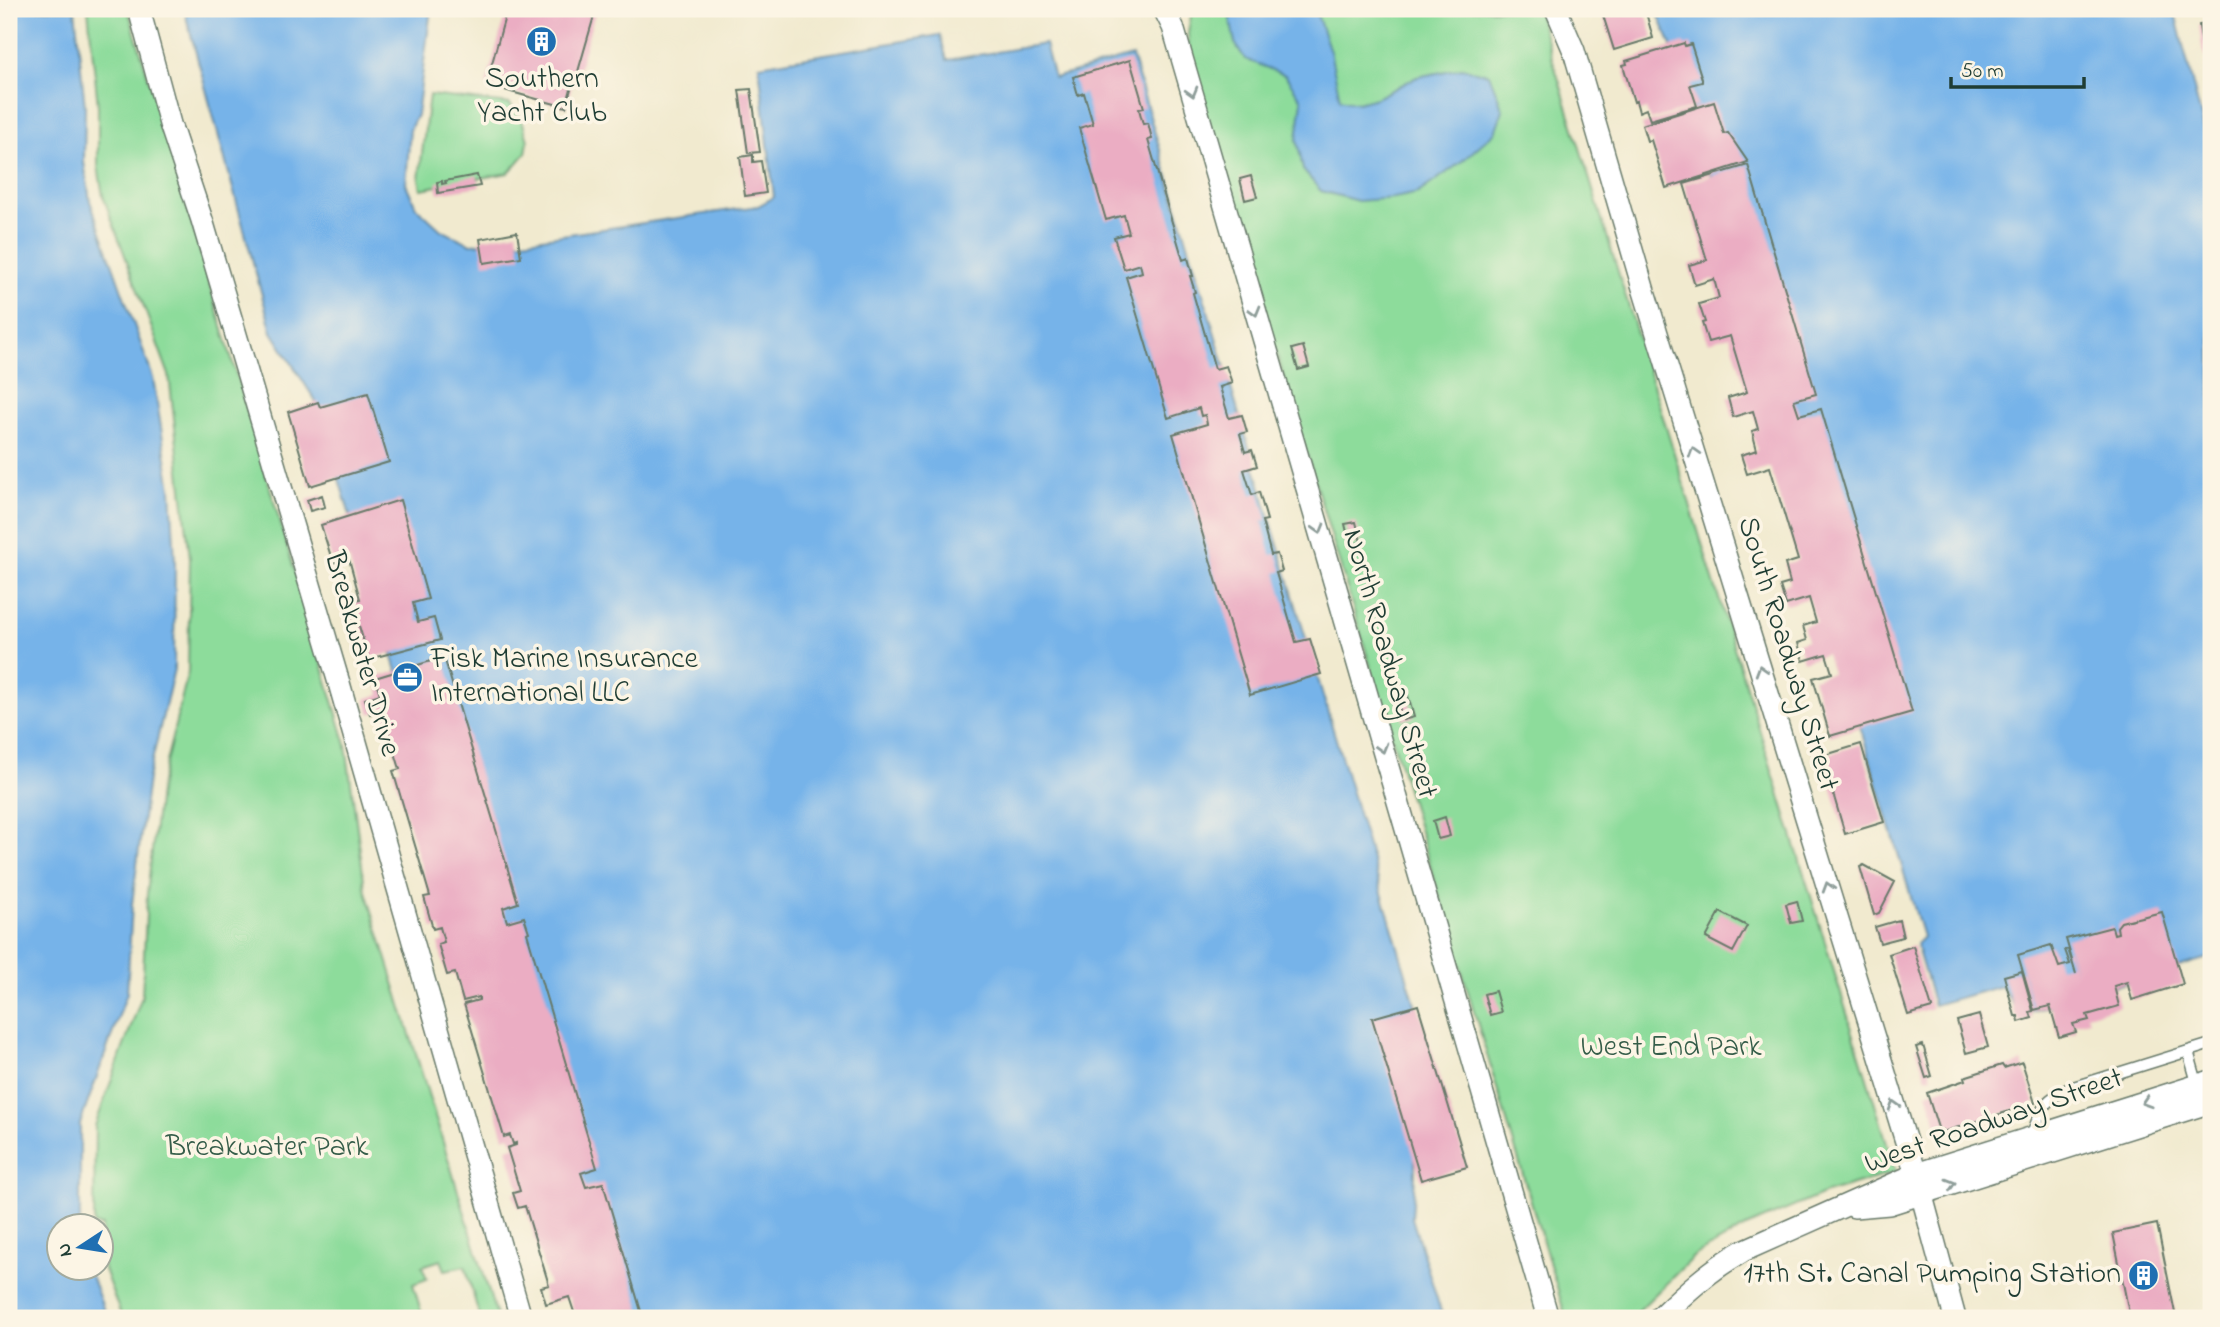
<svg xmlns="http://www.w3.org/2000/svg" width="2220" height="1327" font-family="'Indie Flower',sans-serif">
<rect width="100%" height="100%" fill="#fcf5e5"/>
<filter id="ink" filterUnits="userSpaceOnUse"><feTurbulence type="fractalNoise" baseFrequency=".0143" numOctaves="2"/><feDisplacementMap in="SourceGraphic" scale="14" xChannelSelector="R" yChannelSelector="G"/><feConvolveMatrix kernelMatrix="1 2 1 2 8 2 1 2 1" color-interpolation-filters="sRGB"/></filter>
<filter id="wash" filterUnits="userSpaceOnUse"><feTurbulence type="fractalNoise" baseFrequency=".00686" numOctaves="4" result="noise"/><feDisplacementMap in="SourceGraphic" scale="28" xChannelSelector="R" yChannelSelector="G"/><feGaussianBlur stdDeviation="1.57" result="paint"/><feColorMatrix in="noise" values="0 0 0 0 0 0 0 0 0 0 0 0 0 0 0 0 0 1.4 0 .05"/><feComposite in="paint" operator="in"/></filter>
<g filter="url(#wash)">
<rect width="100%" height="100%" fill="#f1eacf"/>
<path fill="#8ddc9b" stroke="#568c68" stroke-width="2" d="M 88,9 L 128,9 L 346,745 L 365,888 L 497,1318 L 480,1318 L 465,1266 L 445,1270 L 441,1260 L 422,1266 L 427,1279 L 413,1284 L 423,1318 L 122,1318 L 102,1264 L 102,1226 L 94,1225 L 95,1126 L 142,996 L 147,894 L 159,791 L 188,672 L 190,558 L 169,375 L 103,196 L 98,166 L 98,106 Z
M 1192,9 L 1537,9 L 1896,1172 L 1826,1193 L 1746,1227 L 1694,1256 L 1631,1318 L 1566,1318 L 1190,65 L 1188,33 Z
M 429,95 L 510,104 L 523,123 L 528,141 L 526,153 L 515,166 L 508,173 L 421,189 L 419,179 Z"/>
<path fill="#76b3e9" stroke="#4a788e" stroke-width="2" d="M 9,9 L 75,9 L 85,107 L 84,162 L 90,201 L 153,378 L 171,489 L 175,561 L 174,669 L 148,778 L 132,904 L 127,993 L 80,1124 L 80,1225 L 60,1226 L 60,1268 L 88,1268 L 107,1318 L 9,1318 Z
M 184,9 L 431,9 L 417,115 L 410,129 L 406,184 L 416,207 L 441,230 L 471,244 L 522,241 L 758,206 L 774,197 L 759,65 L 940,35 L 947,60 L 1045,44 L 1054,78 L 1132,56 L 1415,1004 L 1415,1175 L 1412,1218 L 1443,1318 L 593,1318 L 315,400 L 272,332 Z
M 1228,9 L 1318,9 L 1316,12 L 1330,51 L 1340,99 L 1358,103 L 1376,98 L 1417,77 L 1462,68 L 1489,74 L 1503,110 L 1495,132 L 1460,163 L 1418,193 L 1394,198 L 1358,201 L 1321,191 L 1303,170 L 1297,139 L 1302,100 L 1285,75 L 1245,59 L 1235,43 Z
M 1656,9 L 2174,9 L 2211,157 L 2211,957 L 2019,1015 L 2001,986 L 1934,1005 L 1916,944 L 1923,937 L 1862,733 L 1700,133 L 1670,43 Z"/>
<g id="blocks">
<path fill="#ebadc3" d="M 507,9 L 596,9 L 577,75 L 575,74 L 566,107 L 486,85 Z
M 1601,9 L 1645,9 L 1653,38 L 1614,50 Z
M 2211,23 L 2211,71 L 2202,46 L 2199,25 Z
M 1684,43 L 1685,46 L 1691,44 L 1702,79 L 1702,82 L 1690,85 L 1697,106 L 1650,120 L 1646,109 L 1639,112 L 1636,101 L 1634,102 L 1623,65 L 1627,64 L 1626,61 Z
M 1130,60 L 1144,108 L 1139,109 L 1143,124 L 1148,123 L 1152,139 L 1148,140 L 1183,260 L 1188,258 L 1193,276 L 1190,276 L 1195,292 L 1193,293 L 1215,369 L 1226,366 L 1232,383 L 1220,387 L 1229,418 L 1242,415 L 1247,432 L 1240,434 L 1245,452 L 1252,450 L 1257,466 L 1244,470 L 1252,495 L 1259,492 L 1267,520 L 1262,521 L 1271,555 L 1277,554 L 1282,571 L 1276,573 L 1296,642 L 1310,639 L 1321,674 L 1250,695 L 1173,434 L 1207,424 L 1205,415 L 1201,416 L 1199,408 L 1168,418 L 1126,277 L 1142,272 L 1140,264 L 1124,269 L 1114,237 L 1129,233 L 1124,215 L 1106,220 L 1079,128 L 1093,124 L 1084,93 L 1078,95 L 1073,77 Z
M 751,89 L 760,152 L 748,153 L 739,90 Z
M 1714,102 L 1724,134 L 1728,133 L 1748,162 L 1666,188 L 1651,140 L 1647,141 L 1642,125 Z
M 753,155 L 753,162 L 761,161 L 766,193 L 745,196 L 740,157 Z
M 1748,165 L 1816,394 L 1794,400 L 1799,415 L 1821,409 L 1912,712 L 1830,736 L 1813,678 L 1832,673 L 1826,654 L 1803,661 L 1798,643 L 1807,640 L 1803,626 L 1816,622 L 1809,598 L 1786,605 L 1780,586 L 1790,583 L 1785,564 L 1798,560 L 1770,467 L 1747,474 L 1741,455 L 1757,450 L 1752,431 L 1758,429 L 1753,411 L 1733,417 L 1728,398 L 1747,392 L 1730,336 L 1708,342 L 1702,323 L 1705,322 L 1699,304 L 1719,298 L 1714,279 L 1695,285 L 1689,265 L 1707,260 L 1684,184 Z
M 477,175 L 480,186 L 438,193 L 437,182 L 442,181 L 442,184 L 446,183 L 445,181 Z
M 1251,176 L 1257,197 L 1245,200 L 1240,179 Z
M 517,232 L 521,257 L 484,263 L 480,239 Z
M 1303,346 L 1309,367 L 1298,370 L 1292,349 Z
M 368,393 L 389,462 L 310,486 L 288,412 L 318,402 L 320,407 Z
M 322,495 L 325,507 L 310,511 L 307,500 Z
M 400,500 L 428,599 L 413,603 L 418,622 L 434,618 L 440,640 L 369,659 L 357,619 L 350,622 L 344,603 L 360,599 L 349,559 L 333,563 L 321,525 Z
M 1356,522 L 1361,542 L 1350,545 L 1345,524 Z
M 444,657 L 518,903 L 503,908 L 507,922 L 524,917 L 529,932 L 527,933 L 597,1168 L 581,1173 L 586,1187 L 603,1183 L 643,1318 L 576,1318 L 569,1297 L 546,1304 L 541,1287 L 549,1285 L 525,1206 L 518,1208 L 513,1193 L 520,1191 L 507,1148 L 516,1145 L 516,1143 L 513,1144 L 510,1135 L 504,1137 L 464,1004 L 479,1000 L 479,997 L 463,1001 L 455,973 L 447,975 L 438,944 L 444,942 L 440,927 L 433,929 L 424,897 L 430,896 L 393,771 L 400,769 L 382,710 L 370,714 L 365,699 L 380,694 L 375,678 Z
M 1408,696 L 1414,717 L 1403,720 L 1397,700 Z
M 1861,744 L 1884,822 L 1845,834 L 1822,756 Z
M 1445,817 L 1450,836 L 1438,839 L 1433,821 Z
M 1864,865 L 1895,882 L 1879,913 L 1874,915 L 1860,867 Z
M 1797,901 L 1802,921 L 1791,923 L 1786,904 Z
M 1720,912 L 1747,926 L 1733,952 L 1706,938 Z
M 2162,912 L 2183,984 L 2132,1000 L 2127,982 L 2114,986 L 2119,1006 L 2087,1015 L 2089,1020 L 2073,1024 L 2076,1032 L 2059,1037 L 2050,1006 L 2034,1010 L 2018,955 L 2051,945 L 2059,967 L 2070,964 L 2065,950 L 2068,949 L 2076,974 L 2066,939 L 2112,927 L 2114,934 L 2118,933 L 2117,927 L 2121,922 Z
M 1899,920 L 1903,937 L 1880,943 L 1875,927 Z
M 1913,946 L 1932,1008 L 1908,1015 L 1889,954 Z
M 2022,971 L 2033,1011 L 2030,1012 L 2032,1018 L 2019,1022 L 2018,1016 L 2015,1016 L 2004,976 Z
M 1495,991 L 1501,1012 L 1490,1015 L 1484,994 Z
M 1418,1005 L 1467,1167 L 1421,1180 L 1372,1018 Z
M 1979,1015 L 1988,1047 L 1966,1053 L 1957,1021 Z
M 1923,1045 L 1932,1076 L 1926,1078 L 1916,1047 Z
M 2022,1062 L 2035,1103 L 1943,1132 L 1942,1130 L 1939,1131 L 1927,1093 L 1965,1080 L 1964,1077 L 2002,1065 L 2004,1068 Z
M 2157,1224 L 2176,1318 L 2130,1318 L 2113,1233 Z"/>
</g>
</g>
<g filter="url(#ink)">
<use href="#blocks" fill-opacity="0" stroke="#687a6a" stroke-width="2"/>
<g fill="none" stroke-linecap="round" stroke-linejoin="round">
<defs>
<path id="lane" d="M 2188,1051 L 2198,1086
M 2031,1136 C 2042,1109 2042,1100 2070,1088 L 2211,1044"/>
<path id="street" d="M 139,9 L 170,124 L 202,220 L 339,683 L 521,1318
M 1164,9 L 1173,27 L 1548,1318
M 1556,9 L 1574,51 L 1643,288 L 1916,1174 L 1955,1318
M 1854,1207 L 1889,1204 L 2211,1102
M 1659,1318 C 1685,1293 1711,1269 1743,1251 L 1916,1174 L 2211,1081"/>
</defs>
<use href="#lane" stroke="#687a6a" stroke-width="13"/>
<use href="#street" stroke="#687a6a" stroke-width="24"/>
<use href="#lane" stroke="#fff" stroke-width="10"/>
<use href="#street" stroke="#fff" stroke-width="21"/>
</g>
<defs><path id="oneway-chevron" d="M-2-3.5L2.5 0L-2 3.5" fill="none" stroke-width="1.6" stroke-linecap="round" stroke-linejoin="round" transform="scale(1.75)"/></defs>
<g stroke="#8f9e9a">
<use href="#oneway-chevron" transform="translate(1192 92) rotate(74)"/>
<use href="#oneway-chevron" transform="translate(1255 311) rotate(74)"/>
<use href="#oneway-chevron" transform="translate(1694 452) rotate(-107)"/>
<use href="#oneway-chevron" transform="translate(1319 529) rotate(74)"/>
<use href="#oneway-chevron" transform="translate(1761 670) rotate(-107)"/>
<use href="#oneway-chevron" transform="translate(1382 748) rotate(74)"/>
<use href="#oneway-chevron" transform="translate(1828 887) rotate(-107)"/>
<use href="#oneway-chevron" transform="translate(2146 1102) rotate(162)"/>
<use href="#oneway-chevron" transform="translate(1894 1105) rotate(-107)"/>
<use href="#oneway-chevron" transform="translate(1951 1184) rotate(-17)"/>
</g>
</g>
<defs>
<symbol id="building-disc" viewBox="-11 -11 22 22"><circle r="9.5" fill="#1f6fb2" stroke="#fcf5e5"/><path d="M-4-6H4V6H1V3H-1V6H-4ZM-2.5-4.3h1.7v1.8h-1.7ZM.8-4.3h1.7v1.8H.8ZM-2.5-1h1.7V.8h-1.7ZM.8-1h1.7V.8H.8Z" fill="#fff"/></symbol>
<symbol id="office-disc" viewBox="-11 -11 22 22"><circle r="9.5" fill="#1f6fb2" stroke="#fcf5e5"/><path d="M-6-3h4V-5.5h4V-3h4V5H-6ZM-1-4.5V-3h2v-1.5ZM-6 0V1H6V0Z" fill="#fff"/></symbol>
</defs>
<g fill-rule="evenodd">
<use href="#building-disc" x="524" y="24" width="35" height="35"/>
<use href="#office-disc" x="390" y="660" width="35" height="35"/>
<use href="#building-disc" x="2126" y="1258" width="35" height="35"/>
</g>
<g text-anchor="middle" dominant-baseline="central" stroke-width="7" stroke-linejoin="round" paint-order="stroke">
<g font-size="30" fill="#1f3d34" stroke="#fcf5e5">
<text x="542" y="80">Southern<tspan x="542" dy="34">Yacht Club</tspan></text>
<text x="431" y="660" text-anchor="start">Fisk Marine Insurance<tspan x="431" dy="34">International LLC</tspan></text>
<text x="2121" y="1275" text-anchor="end">17th St. Canal Pumping Station</text>
</g>
<g font-size="30" fill="#1f3d34" stroke="#fcf5e5">
<text transform="translate(361 654) rotate(74)">Breakwater Drive</text>
<text transform="translate(1787 654) rotate(73)">South Roadway Street</text>
<text transform="translate(1389 664) rotate(74)">North Roadway Street</text>
<text transform="translate(1994 1122) rotate(-19)">West Roadway Street</text>
</g>
<g font-size="30" fill="#355d49" stroke="#fcf5e5">
<text x="1671" y="1048">West End Park</text>
<text x="267" y="1148">Breakwater Park</text>
</g>
</g>
<rect width="2220" height="1327" fill="none" stroke="#fcf5e5" stroke-width="35"/>
<g transform="translate(80 1247) rotate(258)"><circle r="33" fill="#fcf5e5" stroke="#a4ab9e" stroke-width="2"/>
<path d="M0-5L12 26L0 18L-12 26Z" fill="#1f6fb2"/>
<text y="-10" font-size="19" font-weight="bold" text-anchor="middle" fill="#1f3d34">N</text>
</g>
<path d="M1951 77v10h133v-10" fill="none" stroke="#1f3d34" stroke-width="3.5"/>
<text x="1961" y="77" font-size="21" fill="#1f3d34" stroke="#fcf5e5" stroke-width="5" paint-order="stroke">50 m</text>
</svg>
